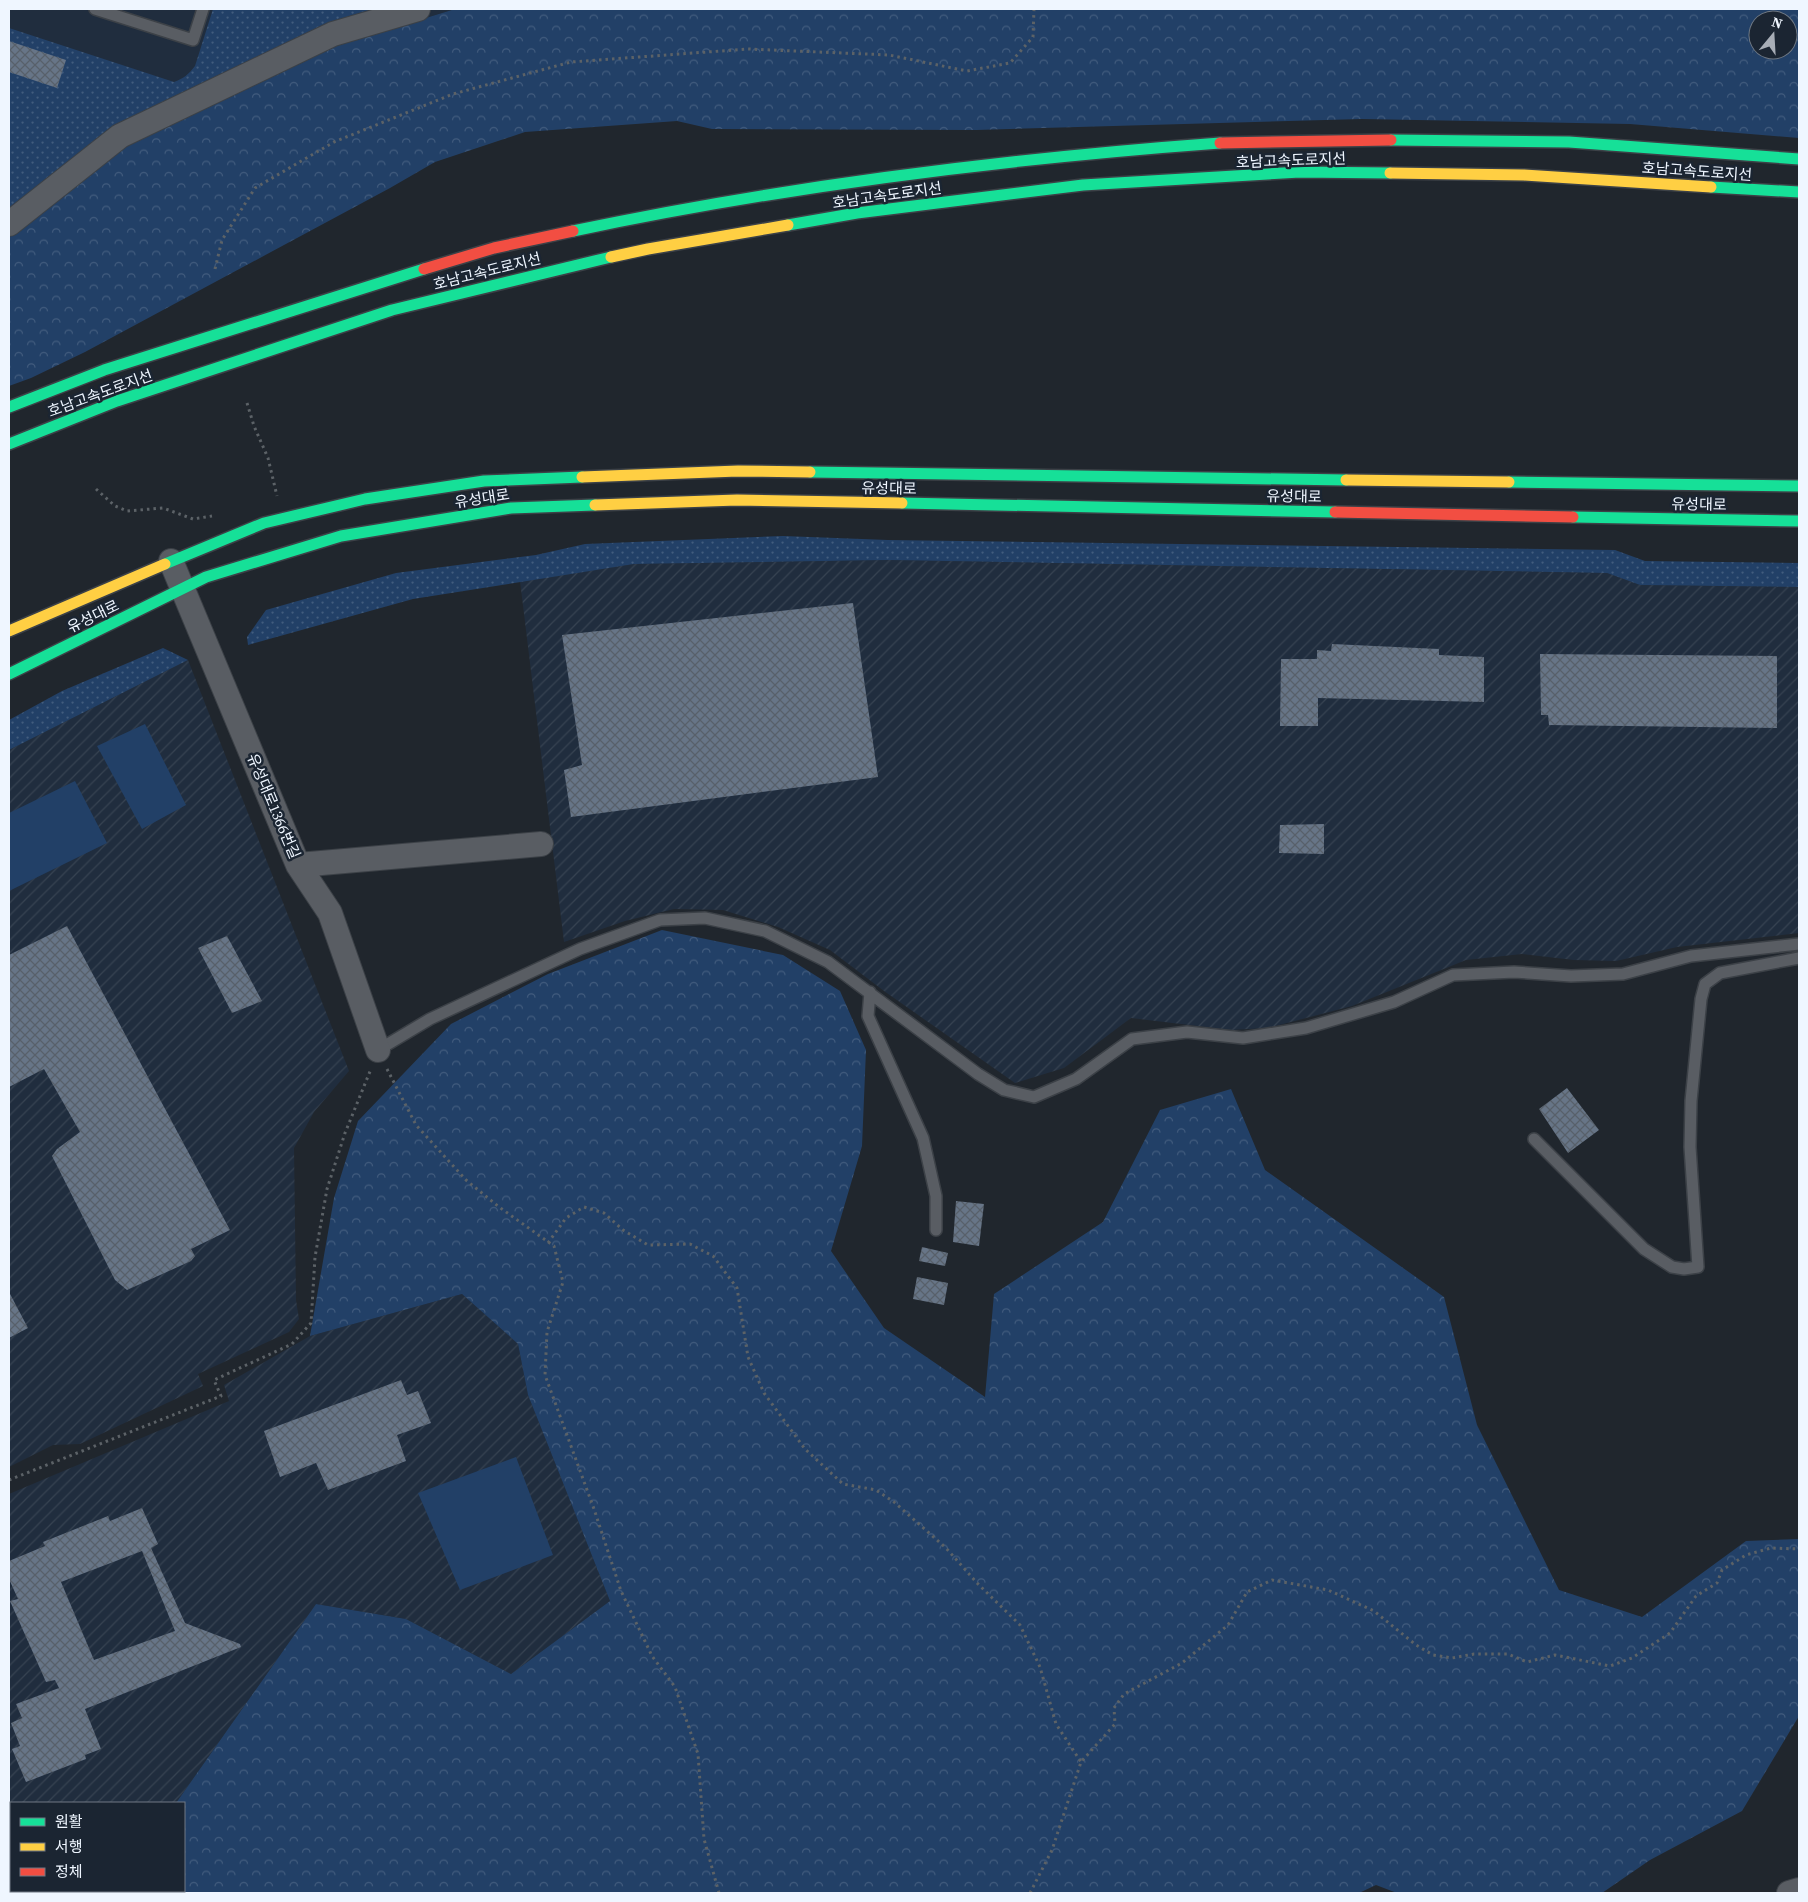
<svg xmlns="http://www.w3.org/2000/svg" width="1808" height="1902" font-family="'Source Serif 4','Noto Sans KR',serif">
<defs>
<pattern id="industrial-furrows" width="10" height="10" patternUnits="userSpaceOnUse" patternTransform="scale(1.25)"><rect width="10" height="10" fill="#202d3e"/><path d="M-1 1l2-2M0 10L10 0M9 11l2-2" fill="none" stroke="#364251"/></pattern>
<pattern id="grass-dots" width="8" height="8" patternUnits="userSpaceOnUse" patternTransform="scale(1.25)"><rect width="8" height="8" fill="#224067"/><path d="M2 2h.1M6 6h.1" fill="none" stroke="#425c7e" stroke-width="1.8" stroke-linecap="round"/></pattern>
<pattern id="forest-crowns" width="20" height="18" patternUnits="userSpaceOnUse" patternTransform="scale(1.25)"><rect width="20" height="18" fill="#224067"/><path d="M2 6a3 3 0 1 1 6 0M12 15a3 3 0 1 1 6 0" fill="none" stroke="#425c7e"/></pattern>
<pattern id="building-cross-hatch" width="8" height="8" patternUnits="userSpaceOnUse" patternTransform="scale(1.25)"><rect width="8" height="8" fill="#677587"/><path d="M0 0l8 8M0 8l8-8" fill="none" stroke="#58606a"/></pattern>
</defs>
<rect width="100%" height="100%" fill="#20262d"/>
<path fill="#202d3e" d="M 9,9 L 455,9 L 338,45 L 123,143 L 9,236 Z"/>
<path fill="url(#industrial-furrows)" d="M 888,560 L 1607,573 L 1640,585 L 1799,587 L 1799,933 L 1677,947 L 1616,961 L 1574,960 L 1522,954 L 1466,960 L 1352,1006 L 1268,1028 L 1231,1030 L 1131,1018 L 1064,1068 L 1015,1083 L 884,991 L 830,950 L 778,927 L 723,910 L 674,909 L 625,921 L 564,942 L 520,581 L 634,564 Z
M 188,660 L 349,1071 L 314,1112 L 294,1148 L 296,1300 L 299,1319 L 289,1332 L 198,1374 L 203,1386 L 80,1444 L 53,1445 L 9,1467 L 9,750 Z
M 462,1294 L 518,1344 L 528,1395 L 610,1601 L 511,1674 L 406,1619 L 316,1604 L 176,1803 L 11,1803 L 11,1870 L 9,1871 L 9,1494 L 229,1401 L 224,1385 L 310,1336 Z"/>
<path fill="url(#grass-dots)" d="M 213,9 L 374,9 L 304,35 L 9,214 L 9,28 L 174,82 C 183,79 189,74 195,66 Z
M 783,536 L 888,540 L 1615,550 L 1645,561 L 1799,563 L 1799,587 L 1640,585 L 1607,573 L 888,560 L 634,564 L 413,599 L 248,645 L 247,637 L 266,610 L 396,573 L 536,555 L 585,544 Z
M 163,648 L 188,660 L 9,750 L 9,720 L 62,691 Z"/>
<path fill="url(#forest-crowns)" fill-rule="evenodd" d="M 455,9 L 1799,9 L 1799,138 L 1630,124 L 1362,119 L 976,130 L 712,129 L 677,121 L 525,132 L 435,162 L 390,188 L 85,352 L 31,378 L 9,386 L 9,236 L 123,143 L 338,45 ZM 1758,20 L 1788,20 L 1788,50 L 1758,50 Z
M 662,930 L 783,955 L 840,991 L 866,1050 L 862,1146 L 831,1251 L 884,1328 L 985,1397 L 994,1294 L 1103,1222 L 1160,1110 L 1231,1089 L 1265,1170 L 1444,1297 L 1477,1425 L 1559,1590 L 1642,1617 L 1746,1541 L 1799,1539 L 1799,1716 L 1742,1811 L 1650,1860 L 1602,1893 L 1397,1893 L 1376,1885 L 1359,1893 L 9,1893 L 9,1871 L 11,1870 L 11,1891 L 184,1891 L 184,1803 L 176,1803 L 316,1604 L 406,1619 L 511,1674 L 610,1601 L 528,1395 L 518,1344 L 462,1294 L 310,1336 L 334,1198 L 358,1121 L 451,1024 L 548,974 Z"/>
<path fill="#224067" d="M 145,724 L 186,805 L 142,829 L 97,746 Z
M 75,781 L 107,843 L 9,891 L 9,813 Z
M 516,1457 L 553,1555 L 460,1590 L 418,1493 Z"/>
<path fill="url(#building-cross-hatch)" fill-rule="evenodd" d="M 9,41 L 66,60 L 57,88 L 9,72 Z
M 853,603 L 878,777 L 571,817 L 564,770 L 582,765 L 562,635 Z
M 1332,644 L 1439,649 L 1439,655 L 1484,657 L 1484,702 L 1318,698 L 1318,726 L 1280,726 L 1281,659 L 1317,659 L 1317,650 L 1331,651 Z
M 1540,654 L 1777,656 L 1777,728 L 1549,725 L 1548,715 L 1541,715 Z
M 1324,824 L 1324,854 L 1279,853 L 1280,825 Z
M 67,926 L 230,1230 L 191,1249 L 195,1256 L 191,1261 L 127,1290 L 115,1280 L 52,1156 L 57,1149 L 80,1132 L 44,1069 L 9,1087 L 9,955 Z
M 227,936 L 262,1001 L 232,1013 L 198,948 Z
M 1567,1088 L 1599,1130 L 1568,1153 L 1539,1109 Z
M 956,1201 L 984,1204 L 979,1246 L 953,1242 Z
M 922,1247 L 948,1253 L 945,1266 L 919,1261 Z
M 917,1277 L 948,1283 L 944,1305 L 913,1299 Z
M 9,1292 L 28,1328 L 9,1338 Z
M 401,1380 L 407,1395 L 418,1391 L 431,1423 L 397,1435 L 406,1461 L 328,1490 L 316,1463 L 280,1477 L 264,1431 Z
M 142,1508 L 158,1544 L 151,1548 L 185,1623 L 240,1644 L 241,1647 L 85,1709 L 101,1749 L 85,1755 L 86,1759 L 26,1782 L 12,1749 L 20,1746 L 11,1723 L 22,1718 L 16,1704 L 59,1688 L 55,1680 L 46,1682 L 10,1601 L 18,1599 L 9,1579 L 9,1561 L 45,1546 L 43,1542 L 108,1516 L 110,1521 ZM 142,1551 L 175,1631 L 94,1660 L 61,1582 Z"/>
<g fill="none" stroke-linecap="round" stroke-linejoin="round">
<defs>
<path id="lane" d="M 95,9 L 193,40 L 203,9
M 870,992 L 868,1016 L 923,1138 L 936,1196 L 936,1230
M 378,1050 L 430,1019 L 580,949 L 660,920 L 705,918 L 765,931 L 828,962 L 978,1074 L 1004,1090 L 1034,1097 L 1076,1079 L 1132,1039 L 1187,1032 L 1243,1038 L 1306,1028 L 1394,1002 L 1453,975 L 1514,972 L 1571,976 L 1623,974 L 1691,956 L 1799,944
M 1534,1139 L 1644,1249 L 1672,1267 L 1684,1269 L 1698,1267 L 1690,1147 L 1691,1101 L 1701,999 L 1705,984 L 1720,973 L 1799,958"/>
<path id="street" d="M 9,224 L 120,136 L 333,34 L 418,9
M 171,561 L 298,865 L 330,913 L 378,1050
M 298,865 L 541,844
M 1789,1893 L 1799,1890"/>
<path id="fast" d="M 1391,140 L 1569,142 L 1799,159
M 1711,187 L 1799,192
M 788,225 L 857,213 L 1083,185 L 1300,172 L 1390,173
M 573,231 C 786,186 1003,159 1220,143
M 9,407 L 104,370 L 424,269
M 9,444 L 117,401 L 392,310 L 611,257
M 810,472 L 1346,480
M 1509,482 L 1799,486
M 902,503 L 1335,512
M 1573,517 L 1799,521
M 165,564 L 264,523 L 365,499 L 484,481 L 582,477
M 9,674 L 206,577 L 341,536 L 511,508 L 595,505"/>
<path id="slow" d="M 1390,173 L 1524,175 L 1711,187
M 611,257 L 648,249 L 788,225
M 582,477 L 738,471 L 810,472
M 1346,480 L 1509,482
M 595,505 L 737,500 L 902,503
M 9,631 L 165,564"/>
<path id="jam" d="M 1220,143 L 1391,140
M 424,269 L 494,248 L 573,231
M 1335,512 L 1573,517"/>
</defs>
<use href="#lane" stroke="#3c4147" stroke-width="14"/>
<use href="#street" stroke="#3c4147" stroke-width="26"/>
<use href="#fast" stroke="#3c4147" stroke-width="14"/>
<use href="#slow" stroke="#3c4147" stroke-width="14"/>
<use href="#jam" stroke="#3c4147" stroke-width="14"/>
<path stroke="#5c6267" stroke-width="3" stroke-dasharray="2.5 4" stroke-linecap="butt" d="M 215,269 L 222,240 L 255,188 L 334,142 L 453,94 L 571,62 L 748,49 L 889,55 L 967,71 L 1010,63 L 1033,37 L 1034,9
M 247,403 L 254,426 L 268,458 L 277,496
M 96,489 L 115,506 L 127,511 L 163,508 L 193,519 L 212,516
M 387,1069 L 416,1125 L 466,1180 L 499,1207 L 554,1246 L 563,1282 L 547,1332 L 545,1375 L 594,1509 L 621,1591 L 652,1656 L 675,1687 L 698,1754 L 704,1839 L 719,1893
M 548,1243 L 566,1218 L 584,1207 L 604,1213 L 623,1230 L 648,1245 L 690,1244 L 713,1256 L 737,1288 L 748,1357 L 764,1393 L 805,1449 L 843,1484 L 876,1490 L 894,1502 L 946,1548 L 977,1583 L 1020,1625 L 1040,1667 L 1056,1724 L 1081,1762
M 9,1480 L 221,1396 L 214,1380 L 292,1344 L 311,1323 L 315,1257 L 327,1189 L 345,1133 L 371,1069
M 1030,1893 L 1052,1850 L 1081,1762 L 1115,1724 L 1114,1708 L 1124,1694 L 1182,1663 L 1228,1625 L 1247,1592 L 1272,1580 L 1328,1590 L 1374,1611 L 1416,1645 L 1433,1655 L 1452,1658 L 1474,1654 L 1508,1654 L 1527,1662 L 1555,1655 L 1610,1666 L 1632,1658 L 1670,1633 L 1696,1596 L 1717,1583 L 1722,1570 L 1746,1555 L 1771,1548 L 1799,1549"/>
<use href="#lane" stroke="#595d63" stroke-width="11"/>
<use href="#street" stroke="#595d63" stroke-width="24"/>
<use href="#fast" stroke="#16e098" stroke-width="11"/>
<use href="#slow" stroke="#ffcf43" stroke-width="11"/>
<use href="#jam" stroke="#f24e42" stroke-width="11"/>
</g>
<g text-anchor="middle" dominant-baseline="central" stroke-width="5" stroke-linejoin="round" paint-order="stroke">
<g font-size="15" fill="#eff6ff" stroke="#1b2532">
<text transform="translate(1291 160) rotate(-2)">호남고속도로지선</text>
<text transform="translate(1697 171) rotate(4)">호남고속도로지선</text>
<text transform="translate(887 195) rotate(-8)">호남고속도로지선</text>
<text transform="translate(487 271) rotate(-14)">호남고속도로지선</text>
<text transform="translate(100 393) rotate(-20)">호남고속도로지선</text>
<text transform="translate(889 488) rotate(1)">유성대로</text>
<text transform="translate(1294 496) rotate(1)">유성대로</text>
<text transform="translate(482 498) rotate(-9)">유성대로</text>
<text transform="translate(1699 504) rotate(1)">유성대로</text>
<text transform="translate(93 616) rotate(-26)">유성대로</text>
<text transform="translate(274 806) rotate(67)">유성대로1366번길</text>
</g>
</g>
<rect width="1808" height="1902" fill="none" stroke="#eff6ff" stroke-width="20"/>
<rect x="10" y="1802" width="175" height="90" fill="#1b2532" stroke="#707984"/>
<rect x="20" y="1818" width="25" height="8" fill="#16e098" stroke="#707984"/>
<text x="55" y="1827" font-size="15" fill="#eff6ff">원활</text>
<rect x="20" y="1843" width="25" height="8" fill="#ffcf43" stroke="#707984"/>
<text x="55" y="1852" font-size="15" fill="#eff6ff">서행</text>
<rect x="20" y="1868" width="25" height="8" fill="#f24e42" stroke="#707984"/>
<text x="55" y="1877" font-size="15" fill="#eff6ff">정체</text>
<g transform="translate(1773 35) rotate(18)"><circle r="24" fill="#1b2532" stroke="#707984"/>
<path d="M0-4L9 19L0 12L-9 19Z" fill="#a7adb6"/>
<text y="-8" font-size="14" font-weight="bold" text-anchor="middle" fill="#eff6ff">N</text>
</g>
</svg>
